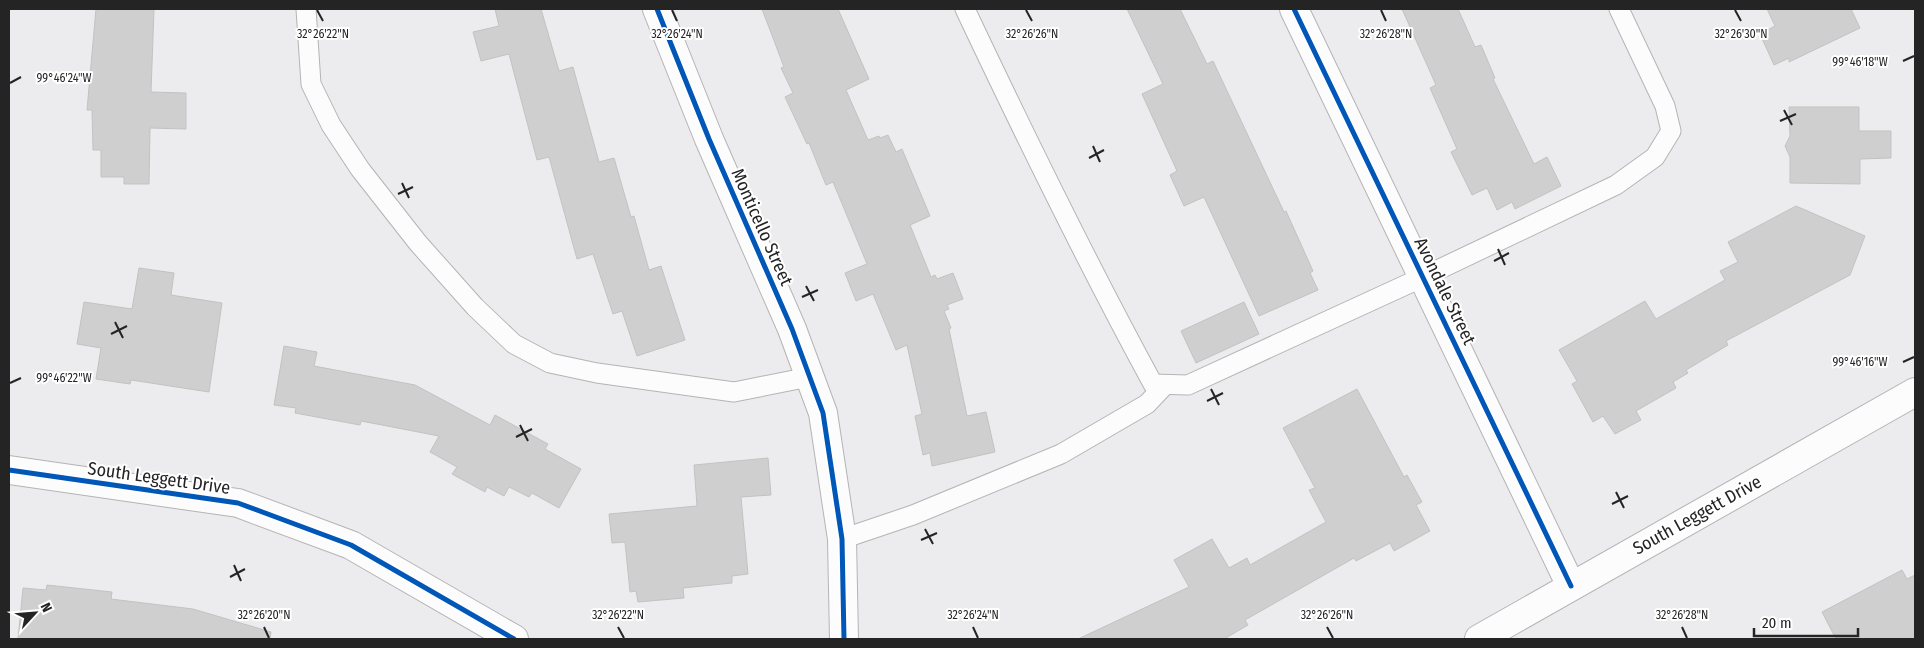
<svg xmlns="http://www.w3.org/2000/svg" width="1924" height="648" font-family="'Fira Sans Condensed',sans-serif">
<rect width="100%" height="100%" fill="#ececee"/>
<path fill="#d0cfcf" stroke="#c3c2c3" d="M 96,9 L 154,9 L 151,92 L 186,93 L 186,129 L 150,128 L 149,184 L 124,184 L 124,177 L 101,177 L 101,150 L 93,150 L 92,110 L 87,110 Z
M 495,9 L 541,9 L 559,71 L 573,67 L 599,162 L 614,158 L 631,217 L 634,216 L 649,270 L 661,266 L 685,340 L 637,356 L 622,311 L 613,314 L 593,254 L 577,259 L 549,157 L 537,160 L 509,54 L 481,61 L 473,32 L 499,26 Z
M 762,9 L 838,9 L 869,79 L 846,90 L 868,140 L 879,136 L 880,138 L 888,135 L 896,152 L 902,149 L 930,216 L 910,225 L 931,277 L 935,275 L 937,279 L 953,273 L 963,299 L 947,305 L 949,309 L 944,311 L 951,328 L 949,329 L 967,416 L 986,412 L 995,452 L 932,466 L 930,453 L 923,455 L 915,416 L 922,414 L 907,345 L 896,350 L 873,294 L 856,301 L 845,273 L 867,264 L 833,182 L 826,185 L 809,143 L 807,144 L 785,97 L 793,93 L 781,68 L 784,67 Z
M 1127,9 L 1180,9 L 1207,64 L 1213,61 L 1284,212 L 1286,211 L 1313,271 L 1310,273 L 1318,290 L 1259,316 L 1204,197 L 1184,206 L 1170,175 L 1177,171 L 1142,94 L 1163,84 Z
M 1402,9 L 1458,9 L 1475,47 L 1481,45 L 1495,78 L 1493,79 L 1534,164 L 1547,157 L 1561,186 L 1515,209 L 1512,202 L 1497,210 L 1487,188 L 1472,195 L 1451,152 L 1457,149 L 1430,88 L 1436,85 Z
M 1767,9 L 1851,9 L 1860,28 L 1789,62 L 1789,58 L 1774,65 L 1760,34 L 1775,26 Z
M 1789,107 L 1859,107 L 1859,131 L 1891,131 L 1891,158 L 1860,159 L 1860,184 L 1790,183 L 1790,157 L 1785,146 L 1790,136 Z
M 1796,206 L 1865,236 L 1850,275 L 1726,341 L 1728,345 L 1686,370 L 1688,373 L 1673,382 L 1676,388 L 1636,411 L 1641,420 L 1615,434 L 1603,416 L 1593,422 L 1572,384 L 1577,381 L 1559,350 L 1645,301 L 1656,319 L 1725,280 L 1720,271 L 1738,262 L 1728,242 Z
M 139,268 L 174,273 L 171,295 L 222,303 L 209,392 L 131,380 L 130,384 L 96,379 L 101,348 L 77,344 L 84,302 L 132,309 Z
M 1244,302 L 1259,334 L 1196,363 L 1181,331 Z
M 284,346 L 317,352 L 314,366 L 415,385 L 490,425 L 495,415 L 548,444 L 545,449 L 581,469 L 559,508 L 532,493 L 529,497 L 509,487 L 504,496 L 487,487 L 485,492 L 452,474 L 457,467 L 430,452 L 439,436 L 361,421 L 360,425 L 295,413 L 296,408 L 274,405 Z
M 1357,389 L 1404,477 L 1407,475 L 1422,502 L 1416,505 L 1430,531 L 1394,551 L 1390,543 L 1356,561 L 1354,558 L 1245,620 L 1248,625 L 1224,639 L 1078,639 L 1189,587 L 1174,560 L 1212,539 L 1229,568 L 1247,558 L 1250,565 L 1326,522 L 1309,490 L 1315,488 L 1283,428 Z
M 768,458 L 771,495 L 741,497 L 748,574 L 732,576 L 732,583 L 683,588 L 684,598 L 638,602 L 636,591 L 630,592 L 625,542 L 612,543 L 609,514 L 697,506 L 694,465 Z
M 1902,570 L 1907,579 L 1915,575 L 1915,639 L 1836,639 L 1822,612 Z
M 47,585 L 112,592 L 111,599 L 193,609 L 271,632 L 270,639 L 18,639 L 23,588 L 46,590 Z"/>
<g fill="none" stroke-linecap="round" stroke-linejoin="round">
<defs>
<path id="service" d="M 306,9 L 311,84 L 331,125 L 360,169 L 418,243 L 475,307 L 514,344 L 550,363 L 597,373 L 734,392 L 809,377
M 965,9 C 1025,136 1086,261 1153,384 L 1188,385 L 1423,277 L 1616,185 L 1655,157 L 1671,131 L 1665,106 L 1619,9
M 842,539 L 913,515 L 1061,454 L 1147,404 L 1165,385"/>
<path id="minor" d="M 657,9 L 709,139 L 792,329 L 823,413 L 842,539 L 844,639
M 1294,9 L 1571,586"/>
<path id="tertiary" d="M 9,470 L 238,503 L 351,545 L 514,639
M 1479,639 L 1915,392"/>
</defs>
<use href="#service" stroke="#b4b4b6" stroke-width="21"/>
<use href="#minor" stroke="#b4b4b6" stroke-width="30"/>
<use href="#tertiary" stroke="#b4b4b6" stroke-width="30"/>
<use href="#service" stroke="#fcfcfc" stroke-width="19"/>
<use href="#minor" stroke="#fcfcfc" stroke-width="28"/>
<use href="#tertiary" stroke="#fcfcfc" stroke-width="28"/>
<defs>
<path id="cycleway" d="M 657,9 L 709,139 L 792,329 L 823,413 L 842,539 L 844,639
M 1294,9 L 1571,586
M 9,470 L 238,503 L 351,545 L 514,639"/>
</defs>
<use href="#cycleway" stroke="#fff" stroke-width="8"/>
<use href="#cycleway" stroke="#0057b8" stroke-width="5"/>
</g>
<path fill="none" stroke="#242425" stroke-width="2" d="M 317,10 L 323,21M 672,10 L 677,21M 1026,10 L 1032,21M 1381,10 L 1386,21M 1735,10 L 1741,21M 1903,61 L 1914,56M 10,83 L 21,77M 1784,110 L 1792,125M 1780,121 L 1796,114M 1093,146 L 1100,162M 1089,158 L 1104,150M 402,183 L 409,198M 398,194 L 413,187M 1498,249 L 1505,265M 1494,261 L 1509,253M 806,286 L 814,301M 802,297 L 818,290M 115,322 L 123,338M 111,334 L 127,326M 1903,362 L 1914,357M 10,383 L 21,378M 1211,389 L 1219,405M 1207,401 L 1223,393M 520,425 L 528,441M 516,437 L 532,429M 1616,492 L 1624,508M 1612,504 L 1628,496M 925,529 L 933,544M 921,540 L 937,533M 234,565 L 241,581M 230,577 L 245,569M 264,627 L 269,638M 618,627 L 624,638M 973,627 L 978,638M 1327,627 L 1333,638M 1682,627 L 1687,638"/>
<g text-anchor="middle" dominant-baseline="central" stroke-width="4" stroke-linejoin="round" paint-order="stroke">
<g font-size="18" fill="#242425" stroke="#fff">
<text transform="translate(762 227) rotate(66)">Monticello Street</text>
<text transform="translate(1445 291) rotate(64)">Avondale Street</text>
<text transform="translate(159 478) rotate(8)">South Leggett Drive</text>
<text transform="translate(1697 515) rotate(-29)">South Leggett Drive</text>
</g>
</g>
<g font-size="12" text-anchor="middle" fill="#242425" stroke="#fff" stroke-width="4" stroke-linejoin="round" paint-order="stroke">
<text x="1741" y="38">32°26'30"N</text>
<text x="323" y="38">32°26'22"N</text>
<text x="677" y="38">32°26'24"N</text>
<text x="1032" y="38">32°26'26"N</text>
<text x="1386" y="38">32°26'28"N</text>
<text x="1860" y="66">99°46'18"W</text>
<text x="64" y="82">99°46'24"W</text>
<text x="1860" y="366">99°46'16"W</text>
<text x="64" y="382">99°46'22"W</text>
<text x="264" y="619">32°26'20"N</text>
<text x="618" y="619">32°26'22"N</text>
<text x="973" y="619">32°26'24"N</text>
<text x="1327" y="619">32°26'26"N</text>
<text x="1682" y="619">32°26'28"N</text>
</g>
<rect width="1924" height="648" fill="none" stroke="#242425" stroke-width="20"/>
<g transform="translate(35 613) rotate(64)" stroke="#ffffff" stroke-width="4" paint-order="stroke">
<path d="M0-4L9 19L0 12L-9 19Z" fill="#242425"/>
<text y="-8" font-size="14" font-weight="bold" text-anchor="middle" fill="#242425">N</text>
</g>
<path d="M1754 628v8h104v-8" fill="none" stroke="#242425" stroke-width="2.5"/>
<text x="1762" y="628" font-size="15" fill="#242425" stroke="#ffffff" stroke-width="4" paint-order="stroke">20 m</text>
</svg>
